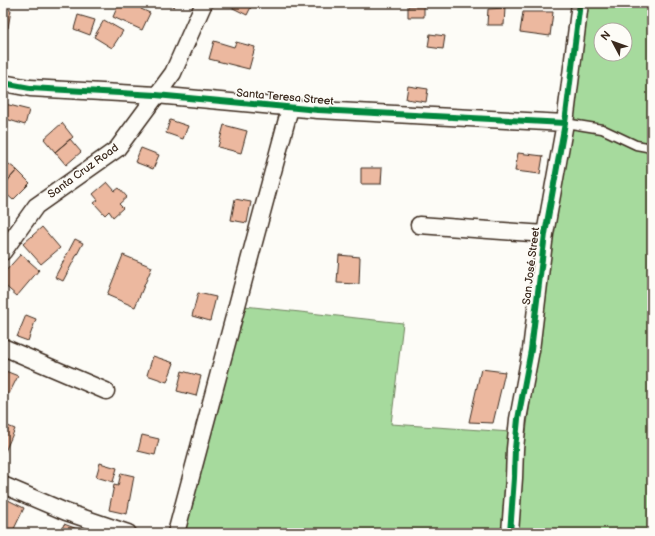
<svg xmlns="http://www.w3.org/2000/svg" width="655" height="536" font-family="'Balsamiq Sans',sans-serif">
<rect width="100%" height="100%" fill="#fdfcf7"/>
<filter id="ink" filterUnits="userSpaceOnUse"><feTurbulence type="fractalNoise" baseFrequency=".025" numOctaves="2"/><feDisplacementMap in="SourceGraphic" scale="8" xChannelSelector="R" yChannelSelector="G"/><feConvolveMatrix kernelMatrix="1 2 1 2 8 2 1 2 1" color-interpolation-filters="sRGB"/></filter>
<g filter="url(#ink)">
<path fill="#a6da9d" stroke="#70825e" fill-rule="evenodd" d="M 581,3 L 652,3 L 652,533 L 181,533 L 244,306 L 403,323 L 391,424 L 526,433 ZM 601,30 L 625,30 L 625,54 L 601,54 Z"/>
<path fill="#ecb89f" stroke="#3b2a1e" d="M 119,3 L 144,3 L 141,9 L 150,13 L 142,30 L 113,17 Z
M 165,3 L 176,3 L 174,7 Z
M 223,3 L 253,3 L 247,15 Z
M 408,6 L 424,6 L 424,17 L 408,17 Z
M 505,8 L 504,25 L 487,25 L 488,9 Z
M 3,9 L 11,10 L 8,28 L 3,28 Z
M 523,12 L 553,12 L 550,36 L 520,32 Z
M 78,15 L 95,20 L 90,35 L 74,29 Z
M 104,20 L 123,31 L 112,48 L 94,37 Z
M 430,34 L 445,36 L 443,49 L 428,47 Z
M 214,41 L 234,47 L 236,42 L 255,47 L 249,69 L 209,59 Z
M 408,86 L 428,89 L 426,102 L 406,99 Z
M 5,104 L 29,110 L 25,125 L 3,118 L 3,112 Z
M 170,120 L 188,126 L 183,139 L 166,133 Z
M 62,123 L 73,137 L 55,152 L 44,139 Z
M 224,125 L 247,131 L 241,153 L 218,147 Z
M 70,139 L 81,152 L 66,165 L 55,152 Z
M 141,148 L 159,155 L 153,169 L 135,162 Z
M 518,153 L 543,156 L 540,174 L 515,171 Z
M 3,160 L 17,170 L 3,186 Z
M 361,168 L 382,168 L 381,184 L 361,184 Z
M 17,170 L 30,183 L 13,200 L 3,191 L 3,186 Z
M 107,182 L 115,191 L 119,188 L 127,197 L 119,204 L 123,208 L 113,217 L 109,211 L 105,215 L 94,203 L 98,200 L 93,194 Z
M 235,199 L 251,202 L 247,223 L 231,220 Z
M 42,227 L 60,248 L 41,264 L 23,244 Z
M 75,239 L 83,243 L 63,281 L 55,277 Z
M 21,254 L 39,270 L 17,296 L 3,284 L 3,274 Z
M 123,255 L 152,267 L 135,307 L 107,295 Z
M 339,255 L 360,257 L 359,284 L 337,283 Z
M 198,293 L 216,297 L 210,321 L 192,316 Z
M 26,315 L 36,319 L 28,341 L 17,337 Z
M 153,356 L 174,363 L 167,382 L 147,375 Z
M 481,369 L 505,372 L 493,423 L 469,422 Z
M 3,370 L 18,376 L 9,394 L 3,391 Z
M 182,371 L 201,376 L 196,396 L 177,391 Z
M 3,424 L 15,429 L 3,456 Z
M 142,435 L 159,439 L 155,455 L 138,451 Z
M 100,463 L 117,468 L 113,482 L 96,477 Z
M 121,473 L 134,476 L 127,514 L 109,510 L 114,485 L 118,486 Z
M 6,499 L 24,508 L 12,533 L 3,533 L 3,506 Z
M 64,524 L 80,530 L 79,533 L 60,533 Z"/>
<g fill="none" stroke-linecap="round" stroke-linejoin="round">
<defs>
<path id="service" d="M 565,123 L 602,129 L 636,145 L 652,148"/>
<path id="minor" d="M 3,83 L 30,88 L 156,95 L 318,110 L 565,123
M 419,225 L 545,234
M 3,252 L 36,206 L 117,149 L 173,73 L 204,3
M 3,347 L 106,391
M 3,485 L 66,512 L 128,533
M 176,533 L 290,108
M 510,533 L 514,478 L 515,449 L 518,419 L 531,350 L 545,234 L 565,123 L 580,3"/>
</defs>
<use href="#service" stroke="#3b2a1e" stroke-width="11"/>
<use href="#minor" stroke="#3b2a1e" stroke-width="19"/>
<use href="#service" stroke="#fdfcf7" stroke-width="8"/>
<use href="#minor" stroke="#fdfcf7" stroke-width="16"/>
<defs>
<path id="cycleway" d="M 3,83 L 30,88 L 156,95 L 318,110 L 565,123
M 510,533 L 514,478 L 515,449 L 518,419 L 531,350 L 545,234 L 565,123 L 580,3"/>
</defs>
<use href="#cycleway" stroke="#fdfcf7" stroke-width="8"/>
<use href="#cycleway" stroke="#00873e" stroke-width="6"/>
</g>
</g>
<g text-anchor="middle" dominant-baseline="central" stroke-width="3" stroke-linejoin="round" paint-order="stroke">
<g font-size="11" fill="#3b2a1e" stroke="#fdfcf7">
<text transform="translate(285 97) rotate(5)">Santa Teresa Street</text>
<text transform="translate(83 171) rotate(-36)">Santa Cruz Road</text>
<text transform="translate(531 266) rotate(-83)">San José Street</text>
</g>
</g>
<rect width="655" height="536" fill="none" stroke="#fdfcf7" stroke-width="16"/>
<rect x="8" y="8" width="639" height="520" fill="none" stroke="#3b2a1e" stroke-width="1.5" filter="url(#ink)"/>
<g transform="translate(613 42) rotate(311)"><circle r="19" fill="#fdfcf7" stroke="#afa8a0"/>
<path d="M0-3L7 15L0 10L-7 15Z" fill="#3b2a1e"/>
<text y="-6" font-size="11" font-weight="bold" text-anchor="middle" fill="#3b2a1e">N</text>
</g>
</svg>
